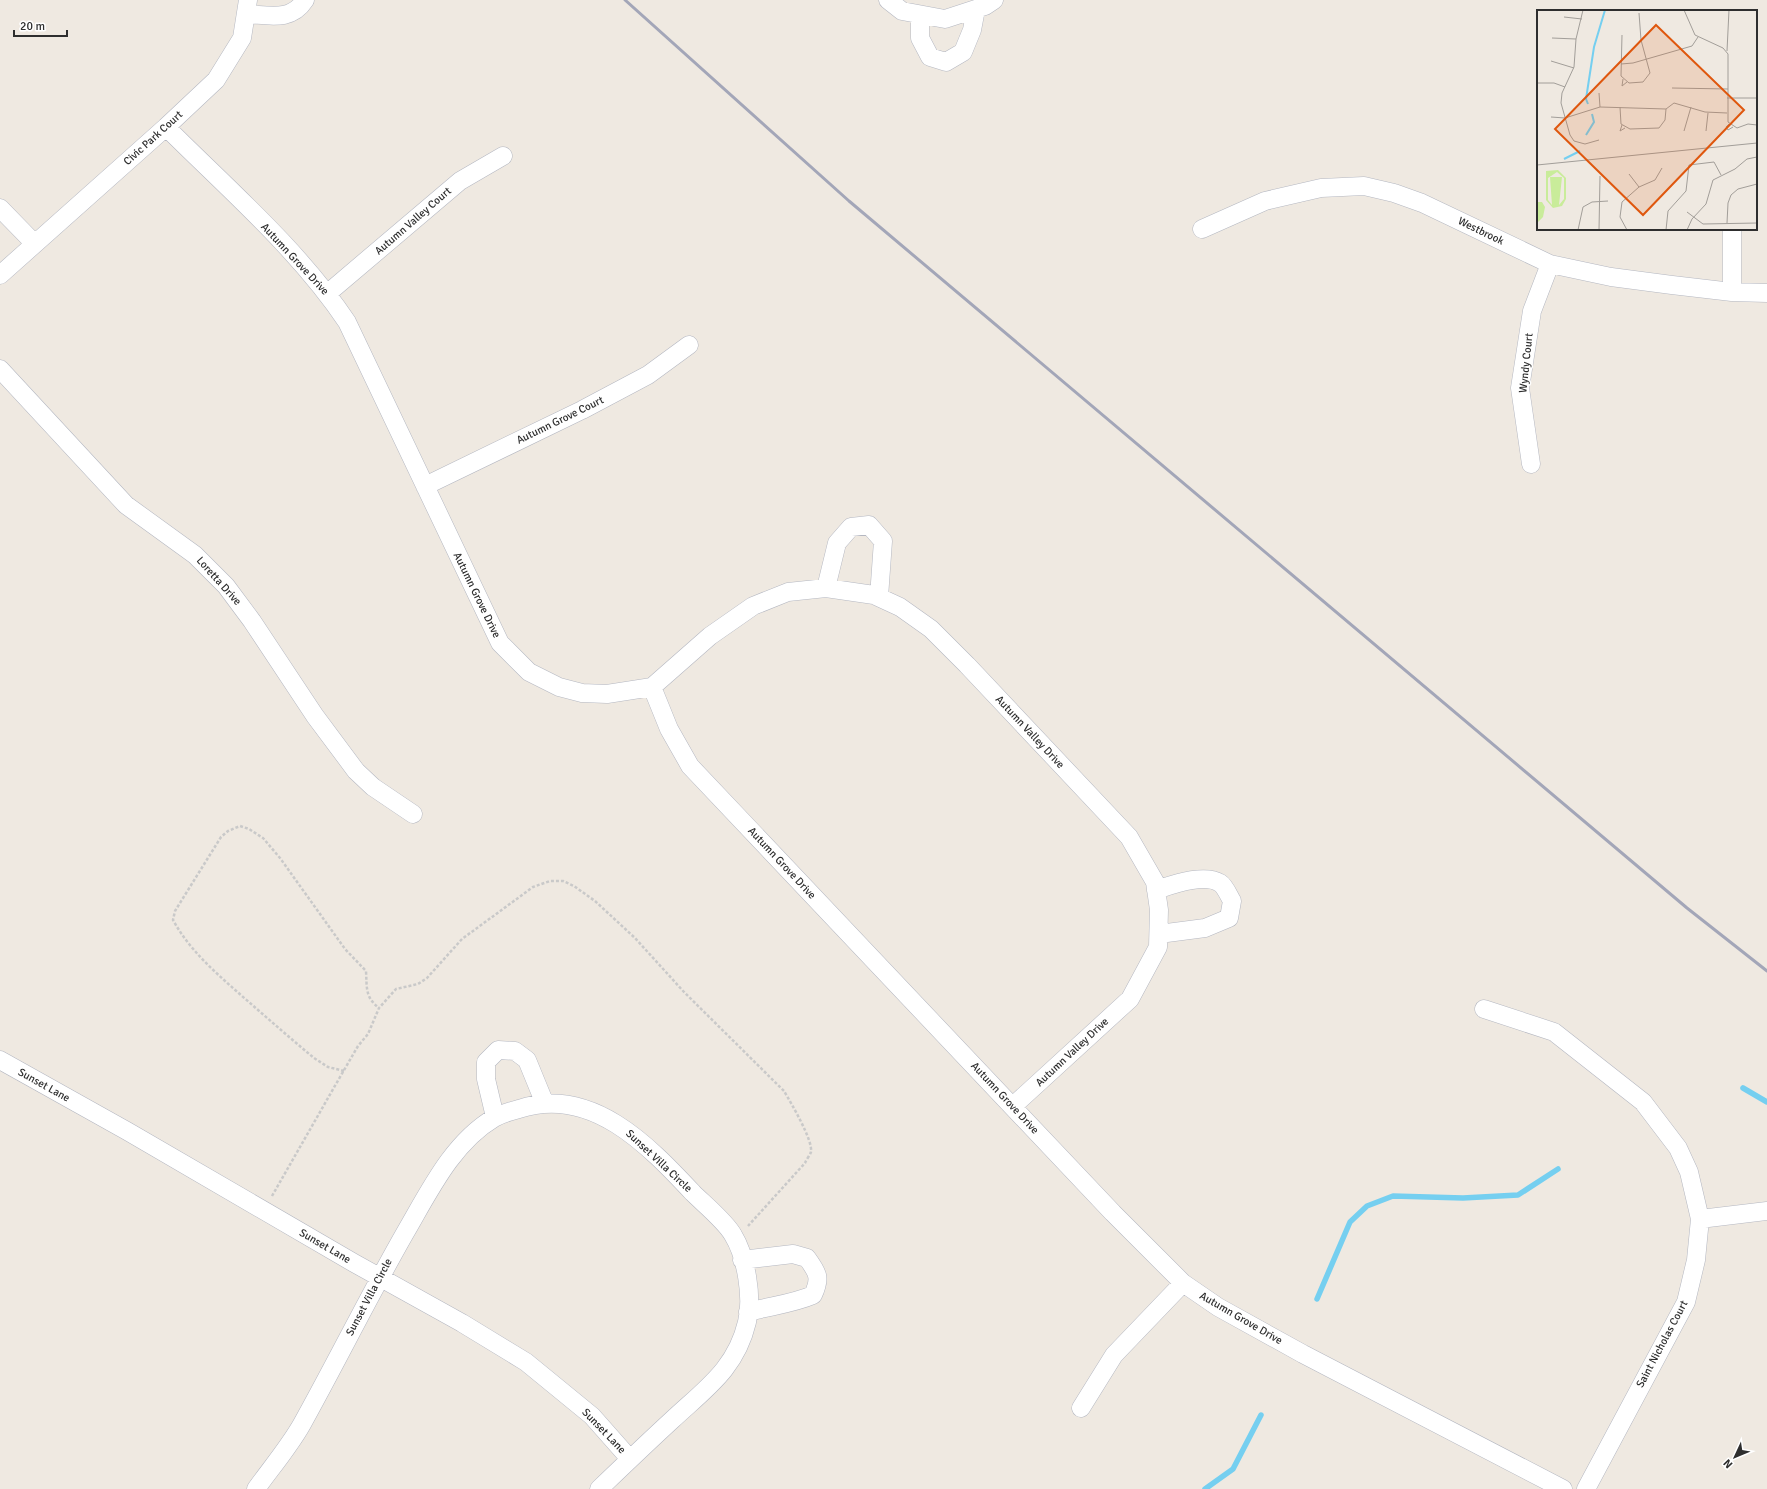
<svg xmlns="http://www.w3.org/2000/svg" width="1767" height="1489" font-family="Signika,sans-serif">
<rect width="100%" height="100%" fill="#efe9e1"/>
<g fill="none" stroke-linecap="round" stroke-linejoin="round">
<path stroke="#75cff0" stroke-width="5.5" d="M 1743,1088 L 1767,1102
M 1317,1299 L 1350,1222 L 1367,1206 L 1393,1196 L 1463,1198 L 1518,1195 L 1558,1169
M 1205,1489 L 1233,1469 L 1261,1415"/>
<defs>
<path id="street" d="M 888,0 L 902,11 L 945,19 L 985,6 L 994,0
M 246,14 C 269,15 291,22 305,0
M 920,15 L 920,38 L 930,57 L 946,62 L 963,52 L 972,30 L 976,9
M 166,127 C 227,188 299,250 347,322 L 500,643 L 529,672 L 559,687 L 582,693 L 607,694 L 652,687 L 669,729 L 690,766 L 1113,1213 L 1183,1283 L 1218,1307 L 1303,1354 L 1563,1489
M 0,208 L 34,243
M 1202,229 L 1265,201 L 1321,188 L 1364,186 L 1394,193 L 1422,203 L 1550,264 L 1611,277 L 1672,285 L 1732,292 L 1767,293
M 1732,229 L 1732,292
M 0,275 L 166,127 L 216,80 L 242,38 L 248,0
M 328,293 L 460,181 L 503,156
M 0,369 L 126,505 L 195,555 L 226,586 L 252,621 L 315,716 L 356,771 L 373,787 L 413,814
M 1531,464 L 1520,388 L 1532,311 L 1550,264
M 425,486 L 582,410 L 648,375 L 689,345
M 826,588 L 837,543 L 851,527 L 869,525 L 883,541 L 879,597
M 652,687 L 710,636 L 753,606 L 788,592 L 826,588 L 874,595 L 900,607 L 931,629 L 967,665 L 1129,837 L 1155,882 L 1159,910 L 1158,947 L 1130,999 L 1013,1106
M 1156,890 C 1172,885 1204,873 1220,883 C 1225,886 1229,896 1232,901 L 1229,918 L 1205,928 L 1159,934
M 1484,1009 L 1554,1032 L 1643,1102 L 1678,1148 L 1689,1172 L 1700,1219 L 1696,1260 L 1686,1302 L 1586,1489
M 0,1060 L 127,1131 L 354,1263 L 462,1323 L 526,1362 L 592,1416 L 630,1459
M 495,1117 L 486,1079 L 486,1062 L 498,1050 L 515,1051 L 527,1060 L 545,1104
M 1700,1219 L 1767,1211
M 742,1260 L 793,1254 L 807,1258 C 818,1273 821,1278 813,1295 C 792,1304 770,1306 748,1312
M 1081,1408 L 1114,1355 L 1183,1283
M 256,1489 C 271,1468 289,1447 302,1424 C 337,1361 369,1296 405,1233 C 429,1192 452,1143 494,1118 C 501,1114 511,1111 519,1109 C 591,1085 648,1145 693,1193 C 704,1204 726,1222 733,1235 C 746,1256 753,1297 747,1322 C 736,1369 705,1389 672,1420 C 647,1443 623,1466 599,1489"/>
</defs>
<use href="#street" stroke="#b4b7c1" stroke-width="19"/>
<path stroke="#c9c9c9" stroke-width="2.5" stroke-dasharray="3 2" stroke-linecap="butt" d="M 344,1071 L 328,1067 L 314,1058 C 290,1038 266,1017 242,996 C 216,973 190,951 173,920 L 175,911 L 221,837 L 228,831 L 240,826 L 249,829 L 263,838 L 280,858 L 345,949 L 366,971 C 367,988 365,997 379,1008
M 272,1196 L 336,1084 L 358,1046 L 368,1034 L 379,1008 L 396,989 L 418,984 L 427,978 L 462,939 L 533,887 L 550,881 L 563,881 L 574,886 L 595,901 L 635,938 L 684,992 L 784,1091 C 791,1103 813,1140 811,1152 C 810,1155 806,1160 805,1163 L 748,1226"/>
<use href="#street" stroke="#fff" stroke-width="18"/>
<path stroke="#a3a6b8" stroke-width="3" d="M 625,0 L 849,201 L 1687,908 L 1767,971"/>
</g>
<g text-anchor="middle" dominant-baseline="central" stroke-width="3" stroke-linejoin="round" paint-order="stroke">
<g font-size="11" fill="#2e2e2e" stroke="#fff">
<text transform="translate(153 138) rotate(-42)">Civic Park Court</text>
<text transform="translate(413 221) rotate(-41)">Autumn Valley Court</text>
<text transform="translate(1481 231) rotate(26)">Westbrook</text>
<text transform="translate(295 259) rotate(47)">Autumn Grove Drive</text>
<text transform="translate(1526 363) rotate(-84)">Wyndy Court</text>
<text transform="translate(560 420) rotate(-26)">Autumn Grove Court</text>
<text transform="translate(219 581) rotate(48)">Loretta Drive</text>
<text transform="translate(477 595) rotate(64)">Autumn Grove Drive</text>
<text transform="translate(1030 732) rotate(47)">Autumn Valley Drive</text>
<text transform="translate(782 863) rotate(47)">Autumn Grove Drive</text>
<text transform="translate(1072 1052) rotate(-43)">Autumn Valley Drive</text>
<text transform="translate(44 1085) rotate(29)">Sunset Lane</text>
<text transform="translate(1005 1098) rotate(47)">Autumn Grove Drive</text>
<text transform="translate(659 1161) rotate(43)">Sunset Villa Circle</text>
<text transform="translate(325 1246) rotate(30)">Sunset Lane</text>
<text transform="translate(369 1297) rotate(-62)">Sunset Villa Circle</text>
<text transform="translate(1241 1318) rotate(30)">Autumn Grove Drive</text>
<text transform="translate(1662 1344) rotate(-62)">Saint Nicholas Court</text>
<text transform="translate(604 1431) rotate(46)">Sunset Lane</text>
</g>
</g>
<g transform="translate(1537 10)">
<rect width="220" height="220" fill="#efe9e1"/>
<path d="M 21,160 L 29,168 L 29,189 L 25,196 L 16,198 L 9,190 L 9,161 ZM 20,162 L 27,168 L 27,189 L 22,195 L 25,167 L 13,167 L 15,195 L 11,190 L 11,168 ZM 0,192 L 5,192 L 8,197 L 6,207 L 0,213 Z" fill="#c9ec9a" fill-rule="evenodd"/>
<path fill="none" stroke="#75cff0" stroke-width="2" d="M 51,94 L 49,89 L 57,37 L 68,0M 49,125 L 57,112 L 55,104M 27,149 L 43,141"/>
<path fill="none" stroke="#a29e99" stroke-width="1" d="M 46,0 L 39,29 L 37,57 L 25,83 L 24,93 L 33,125 L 37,131 L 48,134 L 62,130M 147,0 L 158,25 L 186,38 L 191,44 L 191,112 L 200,118 L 211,114 L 220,115M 27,7 L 45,9M 85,25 L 84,66 L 92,73 L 106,72 L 113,63 L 104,30 L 102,3M 15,28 L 39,29M 190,41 L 192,0M 14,51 L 37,58M 84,54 L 96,53 L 155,36 L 161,27M 86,69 L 85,76 L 90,72M 0,73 L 17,73 L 28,77M 135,78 L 191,79M 62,83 L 63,97M 190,88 L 220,88M 83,97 L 84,114 L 93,119 L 122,118 L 128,110 L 129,99M 14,107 L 28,108 L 63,97 L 129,99 L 137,93 L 168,102 L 190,103M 192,114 L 189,117 L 191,120 L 196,117M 85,115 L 83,121 L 88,118M 147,121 L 154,97M 169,121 L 171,103M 0,155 L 220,133M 92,164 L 102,177M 150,202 L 166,214 L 220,213M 190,213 L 191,193 L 194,185 L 201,179 L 220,174M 41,220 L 46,197 L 55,192 L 71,191M 62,220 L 63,166M 90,220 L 83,207 L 85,192 L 102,177 L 118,170 L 125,158M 129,220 L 131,201 L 149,181 L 152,155 L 177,152 L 184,165M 150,220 L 155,209 L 169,194 L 176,170 L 198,159 L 210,149 L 220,147"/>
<path fill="#df570e" fill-opacity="0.15" stroke="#df570e" stroke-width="2" d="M 119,15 L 207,100 L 106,205 L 18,119 Z"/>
<rect width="220" height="220" fill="none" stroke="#2e2e2e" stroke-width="2"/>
</g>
<g transform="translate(1735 1457) rotate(226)" stroke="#ffffff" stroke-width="3" paint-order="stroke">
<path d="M0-3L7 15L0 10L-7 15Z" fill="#2e2e2e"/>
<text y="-6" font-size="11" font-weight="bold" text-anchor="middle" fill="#2e2e2e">N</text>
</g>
<path d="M14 30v6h53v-6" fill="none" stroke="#2e2e2e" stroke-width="2"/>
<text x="20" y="30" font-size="12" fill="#2e2e2e" stroke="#ffffff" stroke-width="3" paint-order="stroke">20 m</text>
</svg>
